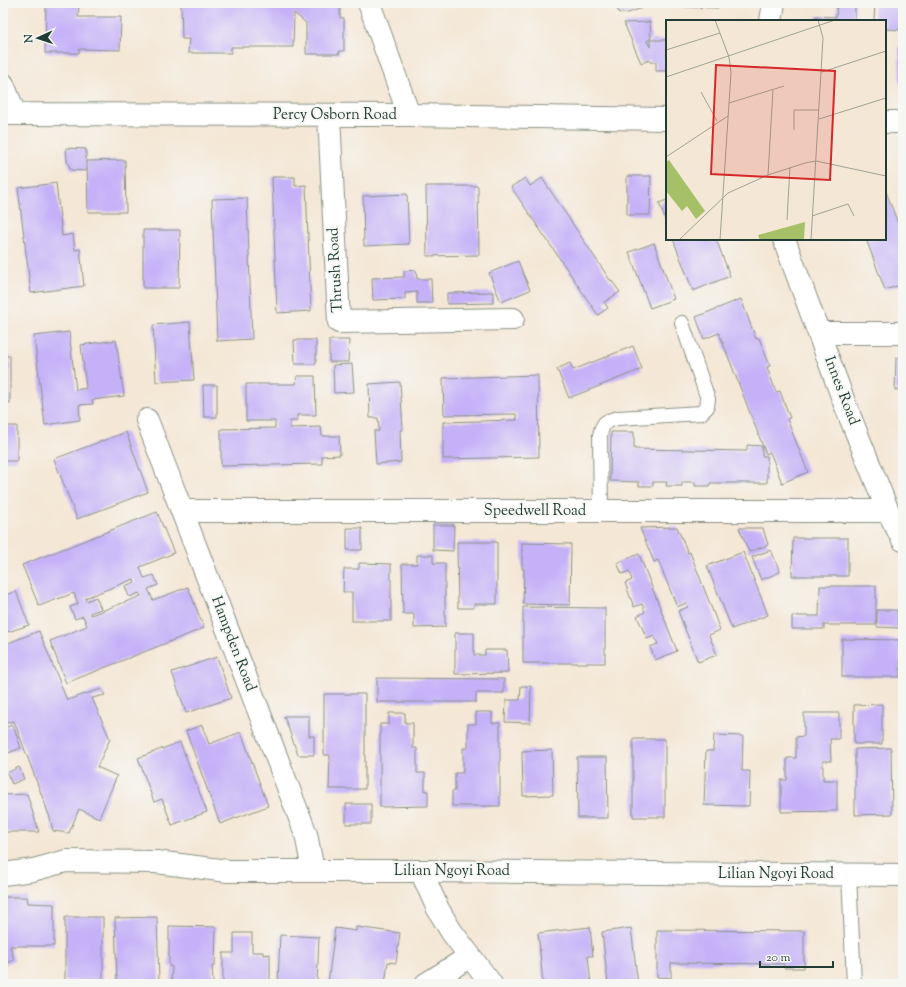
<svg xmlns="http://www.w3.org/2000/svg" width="906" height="987" font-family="'Sorts Mill Goudy',serif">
<rect width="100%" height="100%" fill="#f6f6f2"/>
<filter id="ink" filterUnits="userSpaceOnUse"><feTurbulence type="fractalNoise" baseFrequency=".025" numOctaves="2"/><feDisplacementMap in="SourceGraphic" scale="8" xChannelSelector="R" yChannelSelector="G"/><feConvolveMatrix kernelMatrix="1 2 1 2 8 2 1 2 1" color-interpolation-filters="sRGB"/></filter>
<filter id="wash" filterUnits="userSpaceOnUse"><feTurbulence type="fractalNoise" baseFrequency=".012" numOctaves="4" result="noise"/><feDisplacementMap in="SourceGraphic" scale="16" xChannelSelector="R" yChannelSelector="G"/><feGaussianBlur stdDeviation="0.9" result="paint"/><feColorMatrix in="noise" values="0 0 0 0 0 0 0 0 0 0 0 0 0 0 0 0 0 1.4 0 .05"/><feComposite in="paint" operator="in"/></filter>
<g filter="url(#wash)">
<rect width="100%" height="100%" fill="#f4e7d5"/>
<g id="blocks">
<path fill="#c4b1f8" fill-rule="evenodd" d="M 46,3 L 95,3 L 95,5 L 79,5 L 78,17 L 121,17 L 120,50 L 79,49 L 79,53 L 45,53 Z
M 181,3 L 294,4 L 294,3 L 340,3 L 340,18 L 344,18 L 344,51 L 339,51 L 340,54 L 306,54 L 306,23 L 294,13 L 293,47 L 231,47 L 231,53 L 188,53 L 189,39 L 182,39 Z
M 615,3 L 640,3 L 642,8 L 628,13 L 619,13 Z
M 660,3 L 718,3 L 718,8 L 660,6 Z
M 837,3 L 855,3 L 855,21 L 816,21 L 816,16 L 836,17 Z
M 875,3 L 903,3 L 903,30 L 885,29 L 885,21 L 874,21 Z
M 650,22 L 651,38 L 647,41 L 650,47 L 650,40 L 667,40 L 667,71 L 656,71 L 656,62 L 650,62 L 650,60 L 641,63 L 624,23 Z
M 899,46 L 903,46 L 903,84 L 900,84 Z
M 66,148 L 86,149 L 86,171 L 71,170 L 67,161 Z
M 125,160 L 126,212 L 88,212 L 87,161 Z
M 627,176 L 651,176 L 650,215 L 627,215 Z
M 272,177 L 295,177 L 295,186 L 306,185 L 311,311 L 277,313 Z
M 525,178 L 530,186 L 542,178 L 610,280 L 611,280 L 620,292 L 604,302 L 608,308 L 598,315 L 511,187 Z
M 56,183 L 62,236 L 73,234 L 75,250 L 80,249 L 84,286 L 31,293 L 18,188 Z
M 426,186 L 478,186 L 479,255 L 427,256 Z
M 885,189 L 903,237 L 903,284 L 885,290 L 866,239 L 885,239 Z
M 407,194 L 409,244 L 364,246 L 363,196 Z
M 247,198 L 252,339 L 217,341 L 212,199 Z
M 667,200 L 667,224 L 659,203 Z
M 143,230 L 180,230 L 179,288 L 143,288 Z
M 673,239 L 716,239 L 730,276 L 693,291 Z
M 654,243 L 674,299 L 650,308 L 629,252 Z
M 518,261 L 530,290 L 501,302 L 489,273 Z
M 416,270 L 417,279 L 431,279 L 432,303 L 417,303 L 417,292 L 405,293 L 405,299 L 373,300 L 372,278 L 404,277 L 404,271 Z
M 493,292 L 493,303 L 447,304 L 447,293 Z
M 741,299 L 756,339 L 759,338 L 770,366 L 767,367 L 776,392 L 780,391 L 790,418 L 787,419 L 808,472 L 782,483 L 770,452 L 766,454 L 719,333 L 704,339 L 696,317 Z
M 190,322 L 194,380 L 156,382 L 153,325 Z
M 69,332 L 76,390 L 86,388 L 81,345 L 116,340 L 124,396 L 92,400 L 93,404 L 79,405 L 80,420 L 45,425 L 34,336 Z
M 294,340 L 316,340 L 316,364 L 295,364 Z
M 329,340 L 349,340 L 348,362 L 329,362 Z
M 633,346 L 642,369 L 569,398 L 557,369 L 570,363 L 573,370 Z
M 3,356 L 10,356 L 10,403 L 3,403 Z
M 896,358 L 903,358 L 903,390 L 895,390 Z
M 352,364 L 354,392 L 334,393 L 333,365 Z
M 538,375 L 539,457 L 443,459 L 443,422 L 517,420 L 516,414 L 444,415 L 443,378 Z
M 297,376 L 315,376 L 316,415 L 297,415 L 297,421 L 290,421 L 290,428 L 321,427 L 322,436 L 339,436 L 340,455 L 322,456 L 322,464 L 221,466 L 221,429 L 275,428 L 275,421 L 246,421 L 246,384 L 296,384 Z
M 400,382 L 403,430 L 400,430 L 401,462 L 376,464 L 374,431 L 379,431 L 378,418 L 370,418 L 369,384 Z
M 203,385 L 217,385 L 217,417 L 204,417 Z
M 3,426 L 17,426 L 17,461 L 3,461 Z
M 126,432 L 148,492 L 77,519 L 54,459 Z
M 611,432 L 634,432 L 634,449 L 747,451 L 747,445 L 762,446 L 762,456 L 767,456 L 767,483 L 710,483 L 710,486 L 695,486 L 695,482 L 682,482 L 682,486 L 666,486 L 667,482 L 653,482 L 653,486 L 639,486 L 639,482 L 610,481 Z
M 157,512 L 174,553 L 140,567 L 144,578 L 154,575 L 158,585 L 148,589 L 153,600 L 188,587 L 204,628 L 66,683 L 50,641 L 87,626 L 83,616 L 75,619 L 70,607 L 78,604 L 74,593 L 39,606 L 22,565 ZM 134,579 L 135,582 L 125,586 L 129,597 L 139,593 L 141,596 L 91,615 L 90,613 L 101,609 L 96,597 L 86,601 L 85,598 Z
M 433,525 L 454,525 L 453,551 L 433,550 Z
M 677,527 L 688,553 L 690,552 L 720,630 L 709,635 L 717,655 L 698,662 L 678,611 L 688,607 L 686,603 L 677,607 L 658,560 L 654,562 L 640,528 Z
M 347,528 L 362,528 L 362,550 L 347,550 Z
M 739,528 L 763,528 L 768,545 L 749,552 Z
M 793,538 L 848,538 L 848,576 L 792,576 Z
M 457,542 L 497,542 L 497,604 L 474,604 L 474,608 L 458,608 Z
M 522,543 L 571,544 L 570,605 L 523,604 L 524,569 L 522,569 Z
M 771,550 L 780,572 L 761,580 L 752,557 Z
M 743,552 L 768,615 L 732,629 L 707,566 Z
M 639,554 L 677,651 L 655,660 L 650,647 L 658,644 L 654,636 L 647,639 L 637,616 L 645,612 L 642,604 L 634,607 L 625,583 L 632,580 L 629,571 L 622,574 L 617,563 Z
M 417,555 L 433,555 L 433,563 L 445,563 L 445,627 L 414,628 L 414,614 L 403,614 L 402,564 L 417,564 Z
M 359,563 L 391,564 L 391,621 L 352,621 L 352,592 L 343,592 L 344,569 L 359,569 Z
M 820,586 L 876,586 L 876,625 L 824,625 L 824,629 L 792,629 L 792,616 L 819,616 Z
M 16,591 L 29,625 L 8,632 L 3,620 L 3,596 Z
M 523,607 L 605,608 L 605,663 L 523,663 Z
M 877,610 L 897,610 L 899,628 L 877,627 Z
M 39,631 L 67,700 L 101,689 L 105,695 L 92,698 L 110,739 L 97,767 L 117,776 L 99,818 L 79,809 L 69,833 L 53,831 L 50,818 L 42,796 L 14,721 L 5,723 L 3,717 L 3,645 Z
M 455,633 L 474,633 L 474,655 L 485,655 L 485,650 L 507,650 L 508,673 L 455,674 Z
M 842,639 L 901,640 L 900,677 L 842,677 Z
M 217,657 L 231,698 L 186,713 L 172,672 Z
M 377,678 L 504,679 L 504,693 L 476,693 L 476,702 L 377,702 Z
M 521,686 L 531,686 L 530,723 L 505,722 L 506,700 L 520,700 Z
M 324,694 L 365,694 L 365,789 L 329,789 L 330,755 L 324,755 Z
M 882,704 L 882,744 L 854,744 L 854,705 Z
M 476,712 L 492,712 L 492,723 L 500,723 L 500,806 L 452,806 L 452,791 L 455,791 L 455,773 L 463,773 L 463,748 L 468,748 L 468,724 L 476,724 Z
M 389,713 L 405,713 L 405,723 L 413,723 L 413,748 L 417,748 L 417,773 L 425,773 L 425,791 L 428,791 L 428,806 L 380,807 L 380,724 L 389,724 Z
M 804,713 L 839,713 L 839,739 L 830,739 L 831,761 L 823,761 L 823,780 L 837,780 L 837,811 L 781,812 L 781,780 L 787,780 L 787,758 L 796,758 L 796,737 L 804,736 Z
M 284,716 L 309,716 L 309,736 L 314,736 L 314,755 L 298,755 Z
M 13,725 L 21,748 L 8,753 L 3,739 L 3,728 Z
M 202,725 L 209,744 L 241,732 L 268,806 L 220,824 L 186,731 Z
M 714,735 L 743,736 L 742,771 L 750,771 L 749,806 L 704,805 L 706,751 L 713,751 Z
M 633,739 L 665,739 L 665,817 L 633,817 Z
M 180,742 L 207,812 L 172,825 L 162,799 L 154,802 L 138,758 Z
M 891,748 L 892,814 L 855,815 L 855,749 Z
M 552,750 L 553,795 L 523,796 L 522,751 Z
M 577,757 L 607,757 L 608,818 L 578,818 Z
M 19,767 L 24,779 L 12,784 L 7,773 Z
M 27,794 L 39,832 L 3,832 L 3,795 Z
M 346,804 L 371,804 L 371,824 L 346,824 Z
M 4,897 L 27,897 L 28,903 L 54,904 L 54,946 L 10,946 L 14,960 L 3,965 L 3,903 L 4,903 Z
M 65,917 L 103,917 L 103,981 L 65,981 Z
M 157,917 L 159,982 L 117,984 L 115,918 Z
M 169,926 L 216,927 L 215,966 L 212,966 L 213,984 L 171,984 L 172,967 L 169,966 Z
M 356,927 L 400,933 L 396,963 L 388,962 L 385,984 L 367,984 L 347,981 L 347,984 L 328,983 L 335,928 L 356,931 Z
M 590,927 L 593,956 L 588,956 L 591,984 L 543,984 L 538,933 Z
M 631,928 L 638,984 L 608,984 L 602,932 Z
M 657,930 L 804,931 L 804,968 L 784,968 L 784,964 L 671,963 L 671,978 L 657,977 Z
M 234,933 L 252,933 L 252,952 L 263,952 L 263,955 L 270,954 L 270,984 L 223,984 L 223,953 L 234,953 Z
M 280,935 L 319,937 L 317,984 L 278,984 Z"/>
</g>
</g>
<g filter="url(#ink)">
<use href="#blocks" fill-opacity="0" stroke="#8a9284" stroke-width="1"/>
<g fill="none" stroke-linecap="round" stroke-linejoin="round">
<defs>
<path id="service" d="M 601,511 L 600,435 C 603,422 605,421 618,418 L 701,413 L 707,407 L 708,399 L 682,323
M 849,874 L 854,984"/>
<path id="minor" d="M 369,3 L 409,115
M 3,84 L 15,114
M 3,114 L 409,115 L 667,119
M 329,115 L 339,322 L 513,319
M 885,122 L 903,122
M 819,333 L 903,333
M 147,420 L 306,834 L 313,870
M 182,511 L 888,511
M 421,871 L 438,909 L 451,931 L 491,984
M 426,984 L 469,957"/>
<path id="tertiary" d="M 771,21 L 774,3
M 784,239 L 846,407 L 888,511 L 903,540
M 3,874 L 33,870 L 66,861 L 156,862 L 228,871 L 421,871 L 903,875"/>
</defs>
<use href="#service" stroke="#8a9284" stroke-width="16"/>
<use href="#minor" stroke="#8a9284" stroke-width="24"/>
<use href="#tertiary" stroke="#8a9284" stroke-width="24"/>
<use href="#service" stroke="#fff" stroke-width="14"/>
<use href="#minor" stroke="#fff" stroke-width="22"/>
<use href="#tertiary" stroke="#fff" stroke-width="22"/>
</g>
</g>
<g text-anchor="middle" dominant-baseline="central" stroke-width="3.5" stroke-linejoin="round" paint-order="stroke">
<g font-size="15" fill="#1f3d34" stroke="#f6f6f2">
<text x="335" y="115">Percy Osborn Road</text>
<text transform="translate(336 270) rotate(-93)">Thrush Road</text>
<text transform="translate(841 391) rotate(69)">Innes Road</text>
<text x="535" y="511">Speedwell Road</text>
<text transform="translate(233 644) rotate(69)">Hampden Road</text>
<text x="452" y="871">Lilian Ngoyi Road</text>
<text x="776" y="874">Lilian Ngoyi Road</text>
</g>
</g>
<g transform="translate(666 20)">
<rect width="220" height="220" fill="#f4e7d5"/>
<path d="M 3,140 L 39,191 L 30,199 L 21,186 L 16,191 L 0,171 L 0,142 ZM 139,202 L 138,220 L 94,220 L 92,215 Z" fill="#a5c067"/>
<path fill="none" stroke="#9fa395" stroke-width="1" d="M 49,0 L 63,37 L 65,53 L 54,220M 0,30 L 54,13M 156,52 L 220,31M 0,57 L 169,0M 35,72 L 51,101M 63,83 L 118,66M 153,99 L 220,78M 128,110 L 128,90 L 153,90M 0,137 L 62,96M 102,155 L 107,70M 146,196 L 182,184 L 188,196M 121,200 L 124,147M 13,220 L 62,173 L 102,155 L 139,143 L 150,141 L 220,156M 145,220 L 157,18 L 152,0"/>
<path fill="#d62828" fill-opacity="0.15" stroke="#d62828" stroke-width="2" d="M 50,45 L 169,51 L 164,160 L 45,154 Z"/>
<rect width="220" height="220" fill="none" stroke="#1f3d34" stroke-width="2"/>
</g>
<rect width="906" height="987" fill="none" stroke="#f6f6f2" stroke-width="16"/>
<g transform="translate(38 38) rotate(267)" stroke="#f6f6f2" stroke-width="3" paint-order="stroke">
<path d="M0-3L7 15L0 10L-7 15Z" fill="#1f3d34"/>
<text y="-6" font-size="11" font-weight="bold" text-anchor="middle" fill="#1f3d34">N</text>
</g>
<path d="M760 961v6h73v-6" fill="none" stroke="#1f3d34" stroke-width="2"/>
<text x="766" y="961" font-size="12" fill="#1f3d34" stroke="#f6f6f2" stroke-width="3" paint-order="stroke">20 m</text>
</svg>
